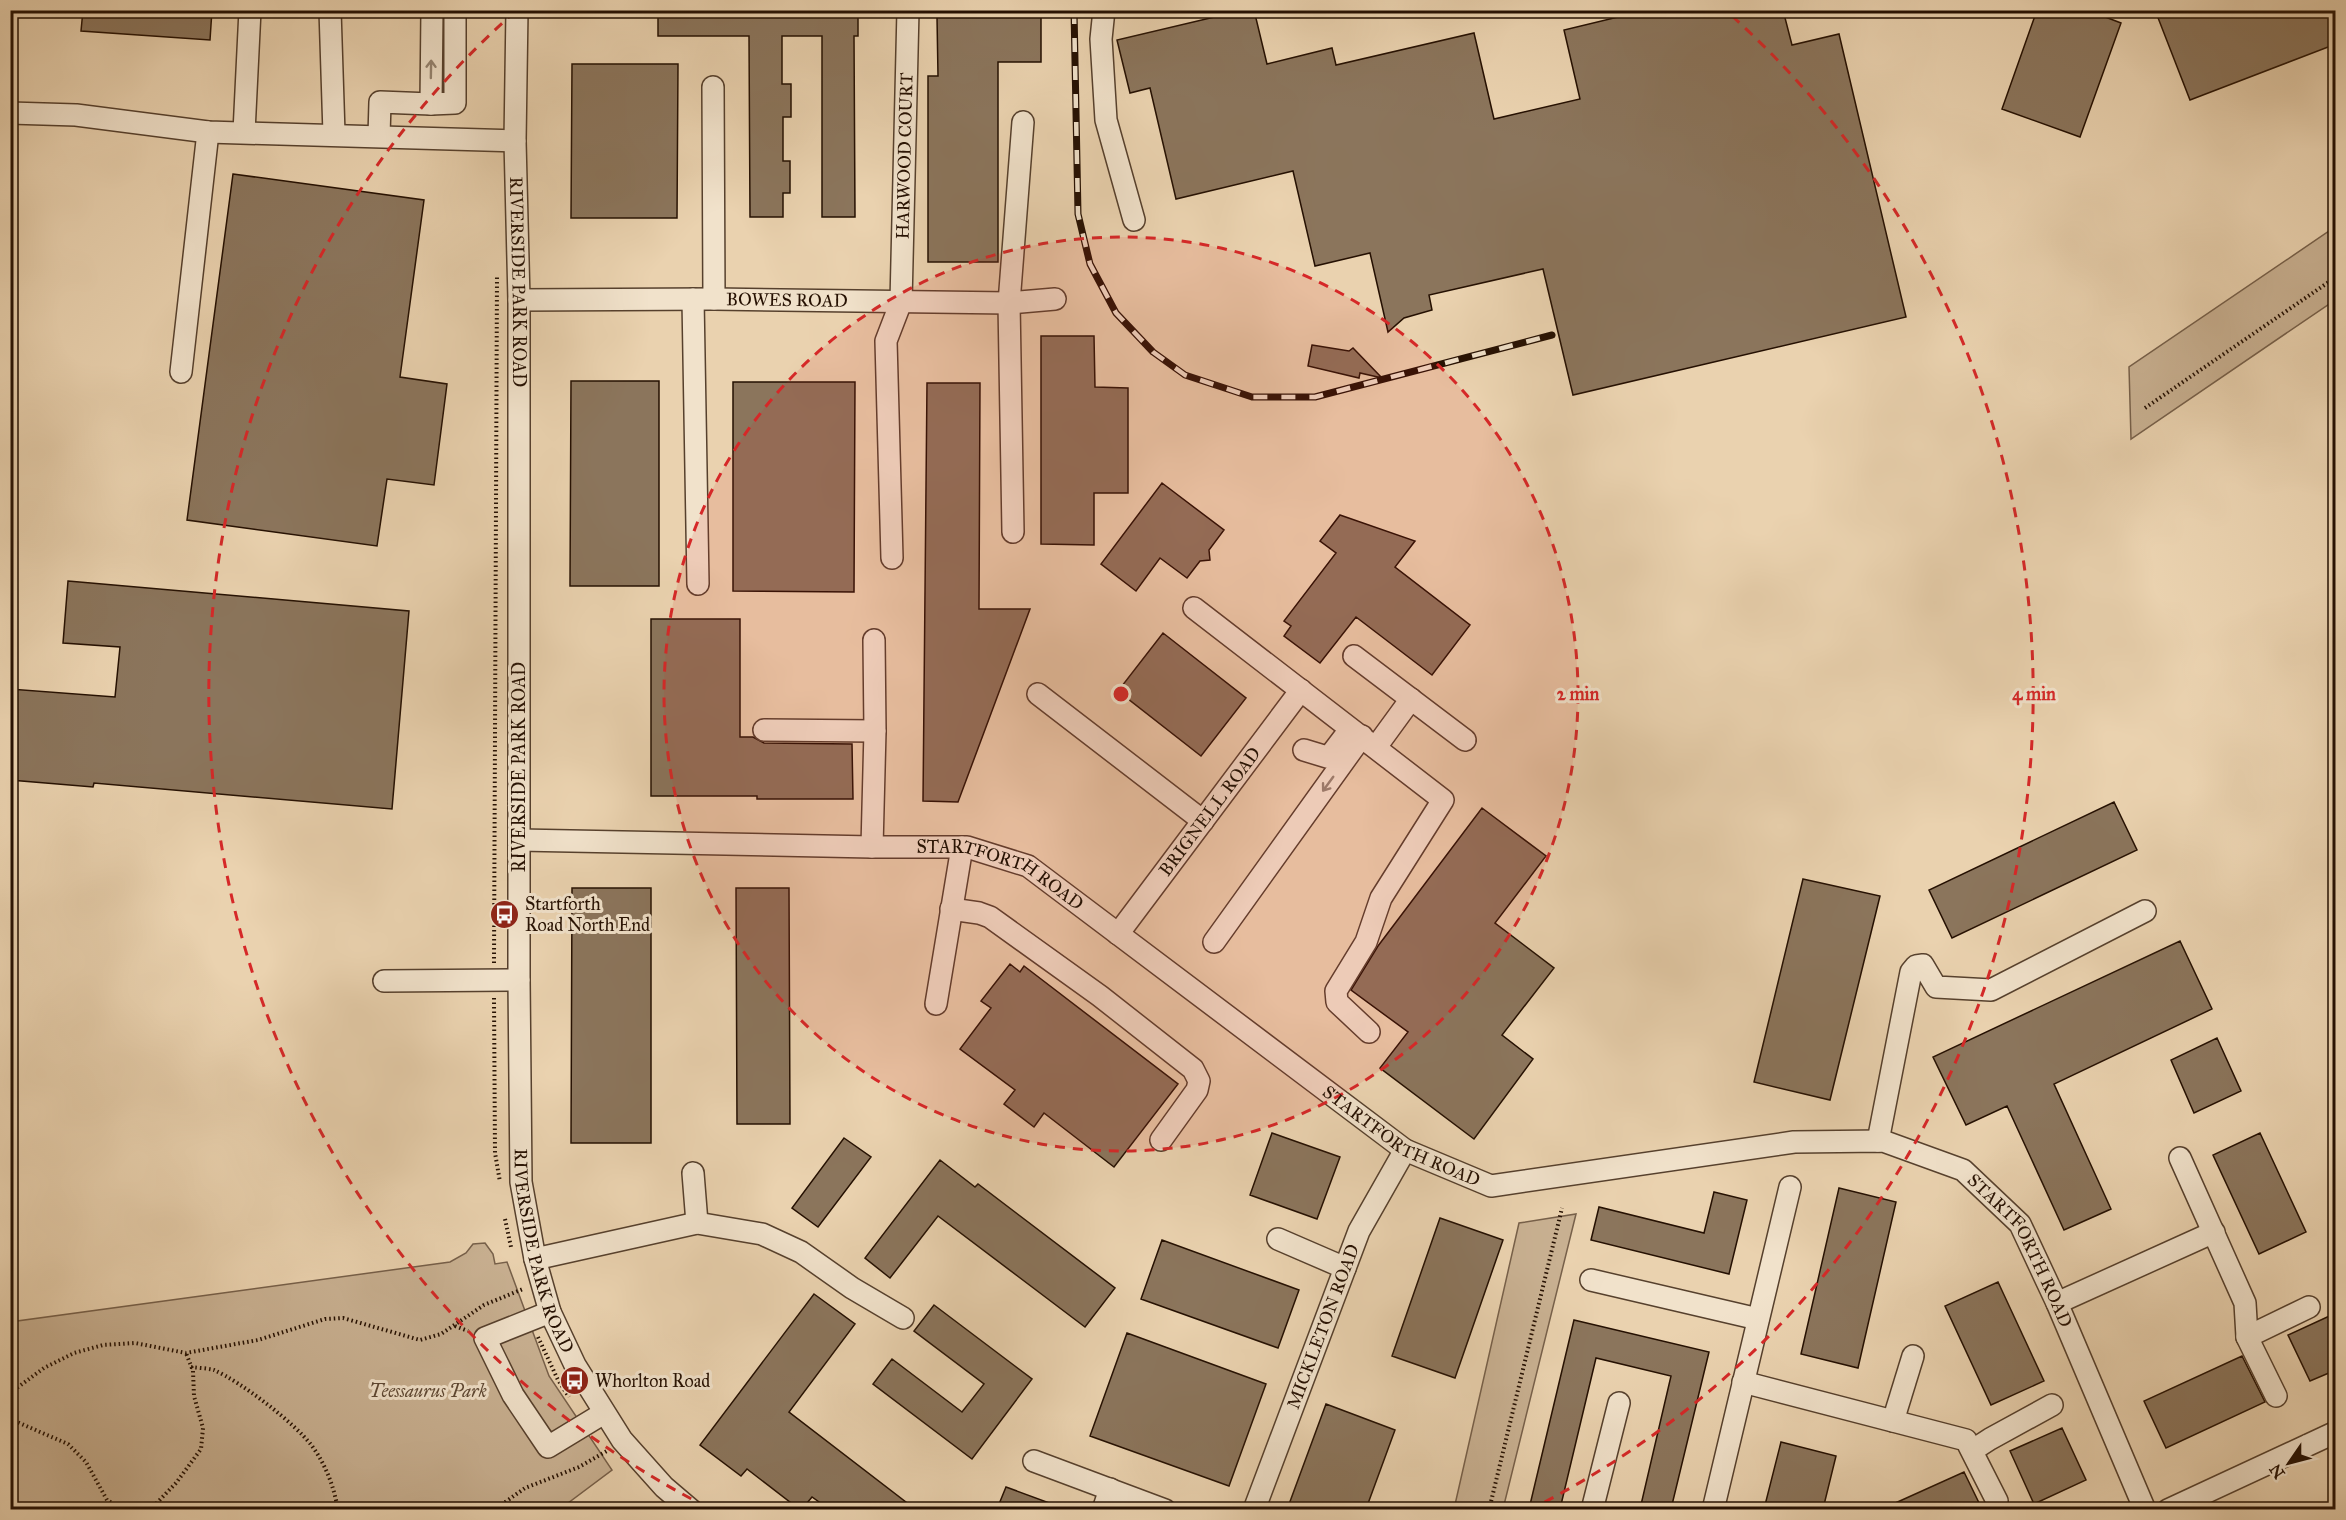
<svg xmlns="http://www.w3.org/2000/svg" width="2346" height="1520" font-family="'IM FELL Great Primer',serif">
<rect width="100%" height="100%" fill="#ead2af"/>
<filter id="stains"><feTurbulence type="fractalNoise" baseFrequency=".00333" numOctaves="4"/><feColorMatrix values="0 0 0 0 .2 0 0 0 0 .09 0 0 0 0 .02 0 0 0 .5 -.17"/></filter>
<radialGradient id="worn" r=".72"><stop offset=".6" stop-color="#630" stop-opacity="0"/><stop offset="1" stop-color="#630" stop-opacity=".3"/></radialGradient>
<path fill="#c9b192" stroke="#77604a" stroke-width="1.5" d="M 2335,227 L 2335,300 L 2131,439 L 2129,367 Z
M 1576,1214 L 1503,1509 L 1454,1509 L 1519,1223 Z
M 485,1243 L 493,1254 L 495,1264 L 507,1262 L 549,1376 L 612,1470 L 560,1509 L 11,1509 L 10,1322 L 450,1262 L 466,1253 L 473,1244 Z"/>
<path fill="#8b755c" stroke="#251002" stroke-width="1.5" d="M 83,10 L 212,10 L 210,40 L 81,31 Z
M 658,10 L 858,10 L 858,36 L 854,36 L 855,217 L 822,217 L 822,36 L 782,36 L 782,84 L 791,84 L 791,117 L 783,117 L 783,161 L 790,161 L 790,193 L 783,193 L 783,217 L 750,217 L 749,36 L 658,36 Z
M 1244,10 L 1254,10 L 1267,64 L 1332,48 L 1336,65 L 1474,33 L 1494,119 L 1580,99 L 1564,30 L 1647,10 L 1783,10 L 1792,45 L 1839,34 L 1906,317 L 1573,395 L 1543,269 L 1429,295 L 1432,310 L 1404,318 L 1388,332 L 1370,253 L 1315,266 L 1293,171 L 1176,199 L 1150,88 L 1130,93 L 1117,40 Z
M 2037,10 L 2087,10 L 2121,23 L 2080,137 L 2002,109 Z
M 2155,10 L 2336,10 L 2336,44 L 2190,100 Z
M 937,17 L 1041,17 L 1041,62 L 998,62 L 998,262 L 928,262 L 928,76 L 938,76 Z
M 572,64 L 678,64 L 677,218 L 571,218 Z
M 233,174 L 424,200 L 400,377 L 447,384 L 434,485 L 387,479 L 377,546 L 187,520 Z
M 1041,336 L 1094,336 L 1095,387 L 1128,388 L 1128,493 L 1094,493 L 1094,545 L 1041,544 Z
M 1312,345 L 1349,351 L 1353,348 L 1382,378 L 1360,373 L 1359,378 L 1308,366 Z
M 571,381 L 659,381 L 659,586 L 570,586 Z
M 733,382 L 855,382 L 854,592 L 733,591 Z
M 927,383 L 980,383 L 979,609 L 1030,609 L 958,802 L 923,801 Z
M 1162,483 L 1224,530 L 1209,550 L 1210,560 L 1200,561 L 1187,578 L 1160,558 L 1136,591 L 1101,564 Z
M 1340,515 L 1415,541 L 1395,567 L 1470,625 L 1432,675 L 1356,617 L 1320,663 L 1284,636 L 1291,626 L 1284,621 L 1336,553 L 1320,541 Z
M 68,581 L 409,611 L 392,809 L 94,783 L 93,787 L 10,780 L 10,689 L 115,697 L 120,647 L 63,643 Z
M 651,619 L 740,619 L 740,737 L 753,737 L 764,743 L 852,744 L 853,799 L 757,799 L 757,796 L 651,796 Z
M 1163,633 L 1246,698 L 1201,756 L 1118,691 Z
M 2114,802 L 2137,850 L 1952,938 L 1929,890 Z
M 1482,808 L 1546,856 L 1495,923 L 1554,968 L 1502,1035 L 1533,1059 L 1474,1139 L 1380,1068 L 1408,1032 L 1351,990 L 1378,946 Z
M 1803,879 L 1880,896 L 1830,1100 L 1754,1082 Z
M 572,888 L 651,888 L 651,1143 L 571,1143 Z
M 736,888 L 789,888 L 790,1124 L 737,1124 Z
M 2180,941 L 2212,1009 L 2054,1084 L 2111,1209 L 2064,1230 L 2007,1106 L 1966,1125 L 1933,1057 Z
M 1010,964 L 1020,972 L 1024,966 L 1178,1084 L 1114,1167 L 1044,1113 L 1034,1127 L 1004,1104 L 1015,1090 L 960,1049 L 991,1008 L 981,1001 Z
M 2217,1038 L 2241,1091 L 2194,1113 L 2171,1060 Z
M 1272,1133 L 1340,1157 L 1317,1219 L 1250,1195 Z
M 2260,1133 L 2306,1232 L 2259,1254 L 2213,1155 Z
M 844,1138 L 871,1157 L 818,1227 L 792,1208 Z
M 940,1160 L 975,1187 L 978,1184 L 1115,1288 L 1085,1327 L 938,1216 L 890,1278 L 865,1258 Z
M 1839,1188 L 1896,1202 L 1858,1368 L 1801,1354 Z
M 1714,1192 L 1747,1200 L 1729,1274 L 1591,1240 L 1599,1207 L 1704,1233 Z
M 1440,1218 L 1503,1240 L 1455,1378 L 1392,1356 Z
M 1162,1240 L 1299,1290 L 1278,1348 L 1141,1299 Z
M 1998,1282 L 2044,1381 L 1991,1405 L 1945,1306 Z
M 814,1294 L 855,1324 L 789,1412 L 915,1509 L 829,1509 L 812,1497 L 802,1509 L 799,1509 L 747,1469 L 741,1476 L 700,1445 Z
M 934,1305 L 1032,1379 L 972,1459 L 873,1384 L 892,1359 L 962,1412 L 984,1384 L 914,1331 Z
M 2336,1313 L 2336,1370 L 2310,1381 L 2288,1335 Z
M 1574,1320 L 1709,1352 L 1671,1509 L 1640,1509 L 1671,1376 L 1596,1358 L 1560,1509 L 1529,1509 Z
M 1127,1333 L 1266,1384 L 1229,1486 L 1090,1436 Z
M 2242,1356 L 2265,1402 L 2166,1448 L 2144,1401 Z
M 1326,1404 L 1395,1430 L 1366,1509 L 1296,1509 L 1288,1507 Z
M 2062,1428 L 2086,1480 L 2034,1504 L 2010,1451 Z
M 1781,1442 L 1836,1456 L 1823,1509 L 1764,1509 Z
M 1964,1472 L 1982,1509 L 1882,1509 Z
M 1006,1487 L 1063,1508 L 1063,1509 L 997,1509 Z"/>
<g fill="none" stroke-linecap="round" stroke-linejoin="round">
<defs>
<g id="minor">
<path d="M 330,10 L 334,134"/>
<path d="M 432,10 L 431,104 L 455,103 L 455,10"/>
<path id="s1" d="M 517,10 L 515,141 L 519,300 L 519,980 L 521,1182 L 535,1259 L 550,1312 L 575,1365 L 622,1440 L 664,1487 L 691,1510"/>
<path d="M 1104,10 L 1101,39 L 1106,120 L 1134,220"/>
<path d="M 713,87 L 714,299"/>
<path d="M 10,113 L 76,115 L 208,132 L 515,141"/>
<path d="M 244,132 L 250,10"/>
<path d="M 379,136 L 380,102 L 431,104"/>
<path d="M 693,299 L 698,584"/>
<path id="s2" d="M 519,300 L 714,299 L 1009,303 L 1055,299"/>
<path d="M 181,372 L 208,132"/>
<path d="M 1013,532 L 1009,303 L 1023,122"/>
<path id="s3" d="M 892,558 L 886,341 L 901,302 L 908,10"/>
<path d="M 1194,608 L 1443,800 L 1381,898 L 1366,942 L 1336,991 L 1337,1002 L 1369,1032"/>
<path d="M 1354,656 L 1465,740"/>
<path d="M 1038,694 L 1203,821"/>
<path d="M 764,730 L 875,731"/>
<path d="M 1376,747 L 1411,699"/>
<path d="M 1304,750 L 1327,757 L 1332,753 L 1348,732"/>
<path id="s4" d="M 519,840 L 872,847 L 967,847 L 1028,866 L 1405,1150 L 1491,1186 L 1794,1142 L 1883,1141 L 1963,1170 L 2020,1224 L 2057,1303 L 2145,1510"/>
<path d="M 872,847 L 875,731 L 874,640"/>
<path d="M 951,909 L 979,913 L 990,917 L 1100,996 L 1193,1069 L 1199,1081 L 1197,1090 L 1161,1140"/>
<path id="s5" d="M 1118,934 L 1301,690"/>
<path d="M 1214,942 L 1362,736"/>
<path d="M 384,981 L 519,980"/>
<path d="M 936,1004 L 962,847"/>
<path d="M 1878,1141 L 1911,972 L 1916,966 L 1923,965 L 1936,987 L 1991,990 L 2145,911"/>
<path d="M 2180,1158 L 2245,1303 L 2247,1337 L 2276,1396"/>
<path d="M 693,1173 L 697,1223"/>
<path d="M 1278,1239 L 1345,1268"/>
<path d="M 535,1259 L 697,1223 L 762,1234 L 801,1252 L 852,1288 L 903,1318"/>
<path d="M 1591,1280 L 1758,1319"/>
<path d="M 2057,1303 L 2214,1232"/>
<path d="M 550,1312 L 485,1338 L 513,1395 L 548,1447 L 604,1413"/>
<path d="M 2247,1337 L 2309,1307"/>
<path d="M 1743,1382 L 1966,1440 L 1997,1501"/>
<path d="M 1893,1421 L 1913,1356"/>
<path d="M 1973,1450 L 1990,1439 L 2052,1405"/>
<path d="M 1034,1461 L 1165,1510"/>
<path d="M 1103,1510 L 1110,1489"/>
<path id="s6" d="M 1254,1510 L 1359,1231 L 1405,1150"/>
<path d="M 1592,1510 L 1619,1403"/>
<path d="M 1713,1510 L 1790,1187"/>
<path d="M 2168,1510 L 2336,1432"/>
</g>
</defs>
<use href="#minor" stroke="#56402d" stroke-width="24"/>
<path stroke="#251002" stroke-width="4" stroke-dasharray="1.5 3" stroke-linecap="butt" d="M 2145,408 L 2336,277
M 494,963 L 497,275
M 494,998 L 495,1153 L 500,1182
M 505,1219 L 511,1247
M 455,1326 L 468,1331
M 538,1337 L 558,1380 L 569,1397
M 191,1367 C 198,1368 207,1368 214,1370 C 241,1382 295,1423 312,1446 C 326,1465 334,1487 338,1510
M 10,1393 L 44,1368 L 74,1353 L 103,1345 L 135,1343 L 186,1353 L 258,1340 L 325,1319 L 343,1318 L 420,1340 L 441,1334 L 484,1305 L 523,1289
M 10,1419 L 68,1444 L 86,1462 L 107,1500 L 125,1510
M 150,1510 L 176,1483 L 201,1449 L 203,1428 L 194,1396 L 193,1371 L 186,1353
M 494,1510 L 525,1488 L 579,1467 L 607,1451
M 1489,1510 L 1562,1208"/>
<use href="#minor" stroke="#f1e2cb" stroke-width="21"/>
<defs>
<path id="rail" d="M 1074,10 L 1078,214 L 1090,264 L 1116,313 L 1153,352 L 1185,375 L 1252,397 L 1315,397 L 1552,335"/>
</defs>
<use href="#rail" stroke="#251002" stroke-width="7"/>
<use href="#rail" stroke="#f1e2cb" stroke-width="4.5" stroke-dasharray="14" stroke-linecap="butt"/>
</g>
<defs><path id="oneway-shaft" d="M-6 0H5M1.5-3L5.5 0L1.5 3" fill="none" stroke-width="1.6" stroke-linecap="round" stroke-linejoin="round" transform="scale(1.5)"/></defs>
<g stroke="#958471">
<use href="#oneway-shaft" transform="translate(431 69) rotate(-89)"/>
<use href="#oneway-shaft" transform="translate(1328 784) rotate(126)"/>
</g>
<circle cx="1121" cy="694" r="457" fill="#d62828" fill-opacity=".12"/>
<g fill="none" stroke="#d62828" stroke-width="3" stroke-dasharray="10 8">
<circle cx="1121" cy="694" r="457"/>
<path d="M707 1507A913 913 0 0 1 510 16M1732 16A913 913 0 0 1 1535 1507"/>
</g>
<defs>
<symbol id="bus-disc" viewBox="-11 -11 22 22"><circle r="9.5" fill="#8f2418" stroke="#f1e2cb"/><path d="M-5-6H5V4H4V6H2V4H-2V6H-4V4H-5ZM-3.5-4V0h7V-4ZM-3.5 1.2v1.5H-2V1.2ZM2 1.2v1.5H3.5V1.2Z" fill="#fff"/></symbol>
</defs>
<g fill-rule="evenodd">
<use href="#bus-disc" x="488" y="898" width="33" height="33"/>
<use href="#bus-disc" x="558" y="1364" width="33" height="33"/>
</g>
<g text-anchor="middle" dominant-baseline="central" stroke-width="6" stroke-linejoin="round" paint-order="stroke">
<g font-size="18" fill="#251002" stroke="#f1e2cb">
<text stroke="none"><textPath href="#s3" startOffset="405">HARWOOD COURT</textPath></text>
<text stroke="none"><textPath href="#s1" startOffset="272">RIVERSIDE PARK ROAD</textPath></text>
<text stroke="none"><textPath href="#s2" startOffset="268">BOWES ROAD</textPath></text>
<text transform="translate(519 767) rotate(-90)">RIVERSIDE PARK ROAD</text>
<text stroke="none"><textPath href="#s5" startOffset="153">BRIGNELL ROAD</textPath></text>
<text stroke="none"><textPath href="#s4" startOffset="488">STARTFORTH ROAD</textPath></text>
<text stroke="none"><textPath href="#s4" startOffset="974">STARTFORTH ROAD</textPath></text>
<text stroke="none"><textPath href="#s1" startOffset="1244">RIVERSIDE PARK ROAD</textPath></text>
<text stroke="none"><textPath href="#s4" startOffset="1658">STARTFORTH ROAD</textPath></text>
<text stroke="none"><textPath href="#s6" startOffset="196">MICKLETON ROAD</textPath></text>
</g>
<g font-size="18" fill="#251002" stroke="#f1e2cb" text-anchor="start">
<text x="525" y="904">Startforth<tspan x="525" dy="21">Road North End</tspan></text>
<text x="595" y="1381">Whorlton Road</text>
</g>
<g font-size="18" font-style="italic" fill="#5e4834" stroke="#f1e2cb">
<text x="428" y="1391">Teessaurus Park</text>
</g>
</g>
<circle cx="1121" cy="694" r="9" fill="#d62828" stroke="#f1e2cb" stroke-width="3"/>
<g font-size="18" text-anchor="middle" font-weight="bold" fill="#d62828" stroke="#f1e2cb" stroke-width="6" stroke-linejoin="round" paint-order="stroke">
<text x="1578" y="700">2 min</text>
<text x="2034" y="700">4 min</text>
</g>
<rect width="2346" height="1520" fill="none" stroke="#ead2af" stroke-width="36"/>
<rect x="12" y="12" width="2322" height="1496" fill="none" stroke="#251002" stroke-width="3"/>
<rect x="18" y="18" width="2310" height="1484" fill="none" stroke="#251002" stroke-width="1.5"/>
<g transform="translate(2289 1463) rotate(235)" stroke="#f1e2cb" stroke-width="4.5" paint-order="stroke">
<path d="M0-4.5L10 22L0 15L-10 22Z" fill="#251002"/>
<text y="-9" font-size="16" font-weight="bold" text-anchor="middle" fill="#251002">N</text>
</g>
<rect width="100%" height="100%" filter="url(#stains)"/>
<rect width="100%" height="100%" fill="url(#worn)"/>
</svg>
